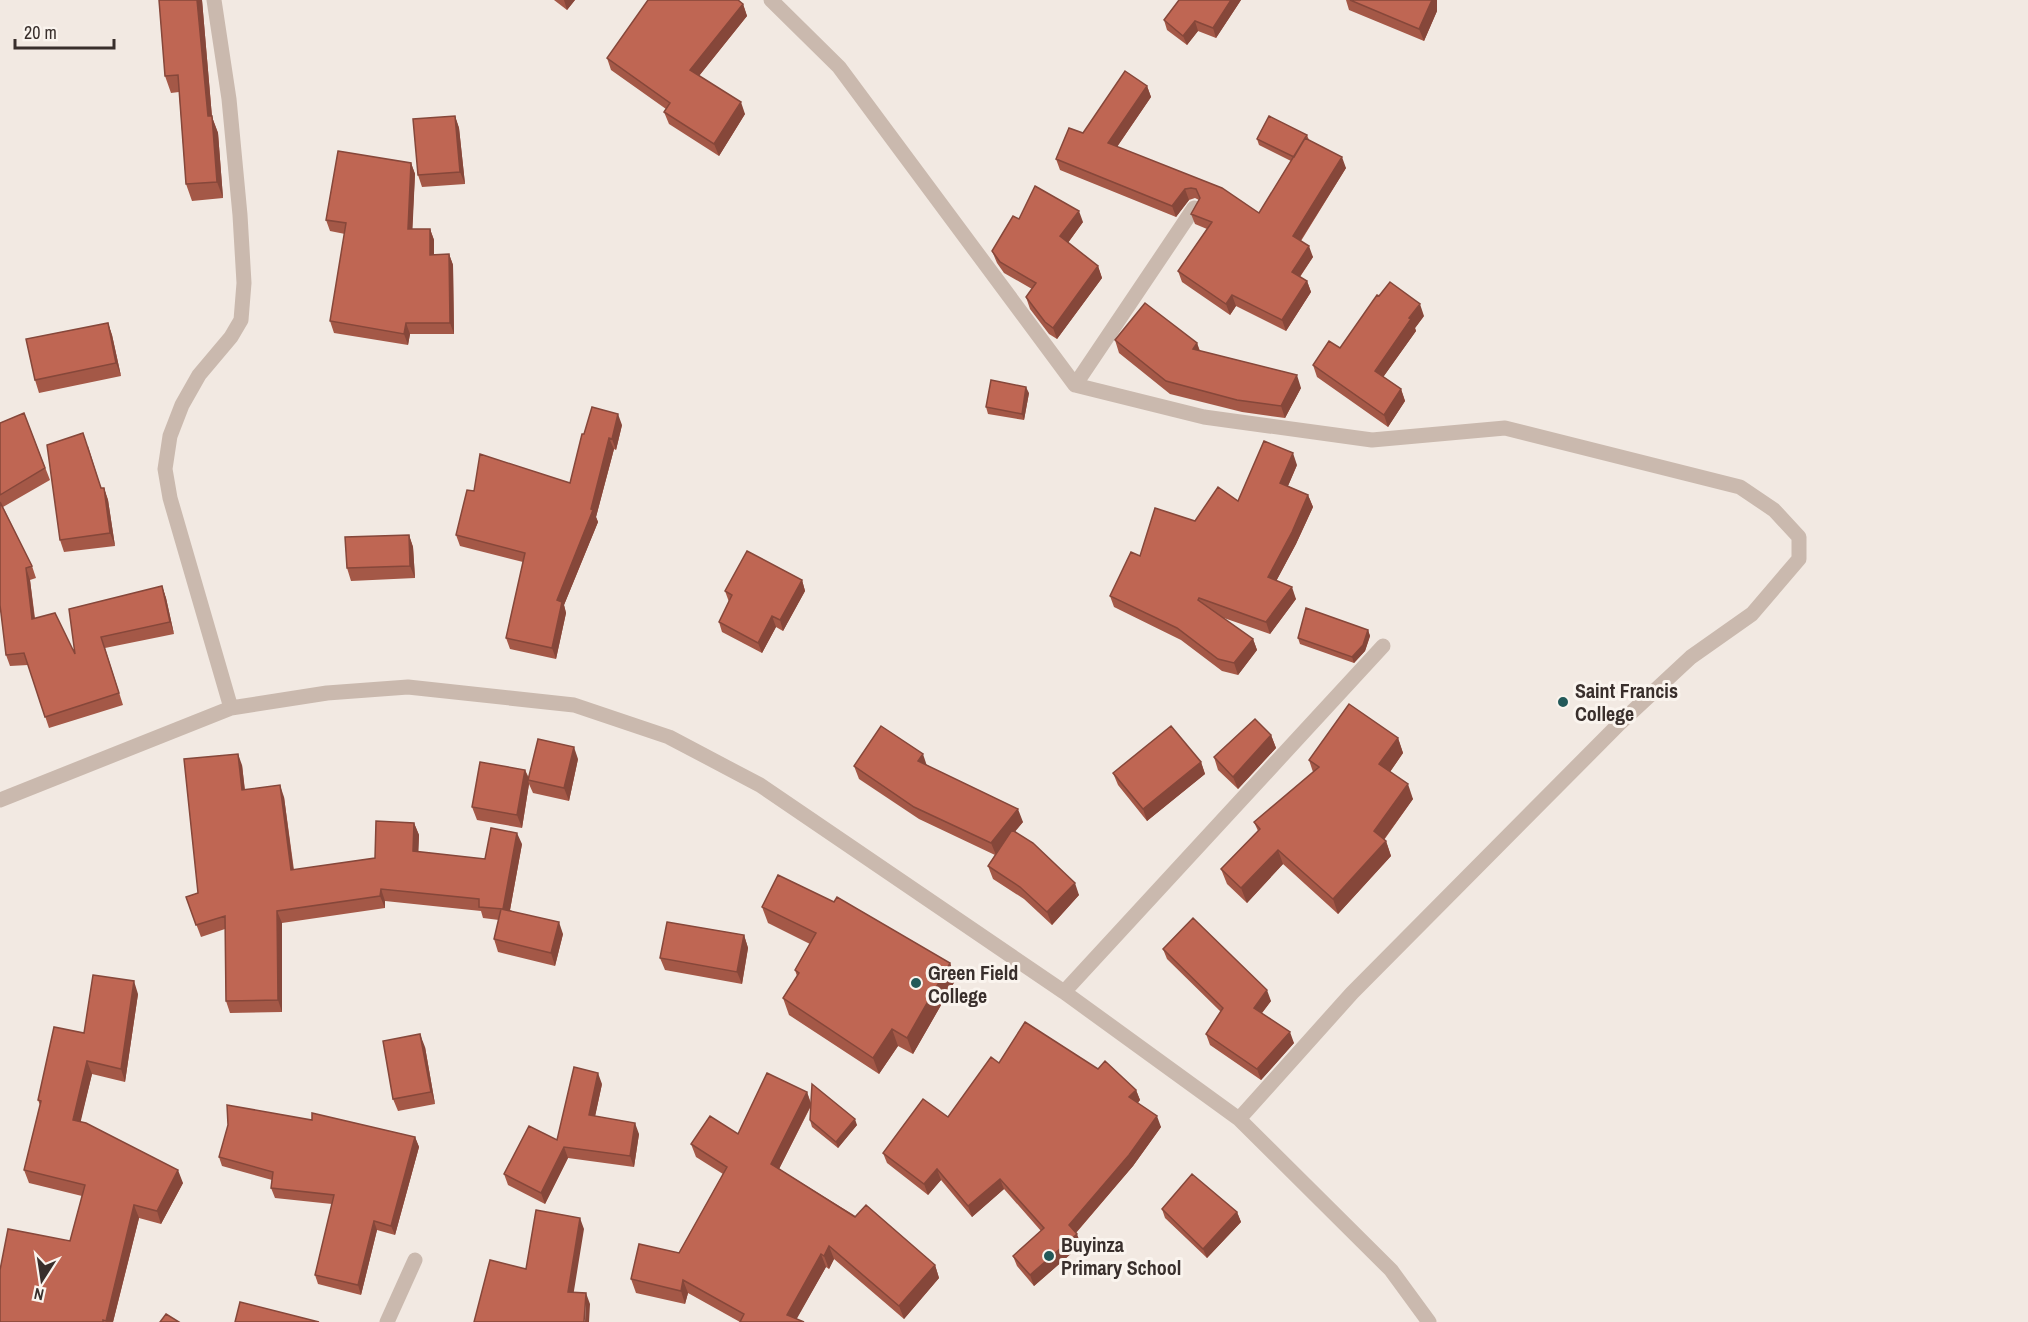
<svg xmlns="http://www.w3.org/2000/svg" width="2028" height="1322" font-family="'Archivo Narrow',sans-serif">
<rect width="100%" height="100%" fill="#f2e9e2"/>
<g fill="none" stroke-linecap="round" stroke-linejoin="round">
<path stroke="#cab9ae" stroke-width="15" d="M 387,1322 L 415,1260"/>
<path stroke="#cab9ae" stroke-width="15" d="M 214,0 L 229,99 L 240,215 L 244,283 L 241,320 L 231,337 L 199,375 L 182,405 L 170,436 L 165,469 L 170,498 L 231,708
M 771,0 L 839,67 L 1075,385 L 1204,417 L 1372,440 L 1505,428 L 1740,487 L 1774,510 L 1799,537 L 1799,559 L 1752,614 L 1691,657 L 1620,723 L 1352,993 L 1239,1119
M 1075,385 L 1194,208
M 0,800 L 231,708 L 327,693 L 408,687 L 574,705 L 669,737 L 760,785 L 1064,992 L 1239,1119 L 1391,1270 L 1429,1322
M 1064,992 L 1383,646"/>
</g>
<path fill="#a45847" d="M 159,0 L 202,0 L 212,117 L 218,133 L 223,198 L 192,201 L 186,184 L 179,92 L 171,93 L 165,76 Z
M 554,0 L 575,0 L 567,10 Z
M 1179,0 L 1241,0 L 1216,38 L 1198,31 L 1187,45 L 1167,30 L 1164,20 Z
M 1346,0 L 1437,0 L 1437,11 L 1424,41 L 1349,10 Z
M 743,4 L 747,16 L 699,76 L 745,114 L 719,156 L 669,124 L 664,112 L 666,109 L 611,70 L 607,58 Z
M 1147,86 L 1151,97 L 1117,147 L 1259,213 L 1291,161 L 1259,145 L 1257,139 L 1307,135 L 1309,140 L 1346,168 L 1301,241 L 1313,257 L 1300,277 L 1307,281 L 1311,292 L 1286,331 L 1236,306 L 1230,315 L 1182,282 L 1178,271 L 1207,229 L 1195,224 L 1191,214 L 1199,200 L 1195,198 L 1189,200 L 1176,217 L 1060,170 L 1056,159 L 1083,133 Z
M 455,116 L 459,128 L 465,184 L 422,187 L 418,175 Z
M 411,163 L 415,174 L 412,229 L 430,229 L 434,240 L 434,254 L 449,254 L 453,265 L 454,334 L 410,334 L 408,345 L 334,333 L 330,321 L 345,234 L 330,231 L 326,220 Z
M 1019,219 L 1083,222 L 1068,243 L 1098,266 L 1102,278 L 1057,339 L 1049,334 L 1030,309 L 1026,297 L 1032,289 L 1004,273 L 997,263 L 992,251 Z
M 1424,316 L 1415,328 L 1416,331 L 1383,377 L 1401,389 L 1405,401 L 1388,427 L 1317,377 L 1313,365 L 1340,348 Z
M 108,323 L 112,335 L 121,376 L 39,393 L 35,380 Z
M 1115,340 L 1197,343 L 1200,351 L 1301,388 L 1285,418 L 1242,412 L 1170,394 L 1119,353 Z
M 1029,393 L 1024,420 L 988,414 L 986,407 Z
M 24,413 L 50,480 L 3,507 L 32,566 L 36,578 L 30,580 L 35,618 L 75,654 L 162,586 L 166,598 L 174,634 L 105,648 L 123,705 L 49,728 L 28,665 L 10,666 L 6,655 L 0,605 L 0,423 Z
M 622,425 L 616,450 L 614,449 L 596,517 L 598,522 L 564,605 L 566,613 L 556,659 L 510,649 L 506,638 L 523,562 L 460,546 L 456,535 L 474,491 L 570,483 L 584,434 Z
M 88,446 L 101,488 L 104,488 L 108,500 L 115,546 L 64,552 L 60,540 Z
M 1297,465 L 1288,486 L 1308,495 L 1313,507 L 1296,544 L 1276,581 L 1296,599 L 1270,634 L 1221,617 L 1253,639 L 1257,650 L 1238,675 L 1222,671 L 1181,640 L 1114,607 L 1110,596 L 1140,556 L 1195,521 L 1238,501 Z
M 409,535 L 413,547 L 415,578 L 351,581 L 347,568 Z
M 802,580 L 805,591 L 783,631 L 776,627 L 762,653 L 722,632 L 719,622 L 729,602 L 725,591 Z
M 1368,630 L 1370,636 L 1365,651 L 1354,663 L 1300,644 L 1298,638 Z
M 1271,735 L 1276,748 L 1238,789 L 1218,770 L 1214,757 Z
M 1398,738 L 1403,753 L 1390,772 L 1413,799 L 1384,840 L 1386,841 L 1391,856 L 1338,914 L 1283,864 L 1247,903 L 1227,884 L 1221,869 L 1258,831 L 1254,822 L 1313,772 L 1309,760 Z
M 578,759 L 569,801 L 533,793 L 529,784 L 522,828 L 477,820 L 472,807 L 525,770 L 529,778 Z
M 1201,762 L 1205,774 L 1147,821 L 1118,785 L 1113,773 Z
M 242,765 L 245,790 L 284,797 L 294,870 L 375,858 L 414,823 L 419,835 L 418,852 L 485,859 L 522,844 L 510,910 L 563,934 L 555,966 L 498,952 L 494,939 L 499,920 L 483,918 L 481,911 L 385,901 L 385,908 L 282,923 L 282,1012 L 230,1013 L 226,1001 L 225,929 L 201,937 L 186,897 L 198,893 Z
M 927,765 L 1023,822 L 1015,831 L 1079,895 L 1052,925 L 1024,899 L 993,879 L 988,866 L 995,855 L 919,819 L 859,779 L 854,766 Z
M 762,907 L 950,963 L 956,979 L 913,1054 L 898,1046 L 879,1074 L 789,1015 L 783,998 L 797,976 L 795,970 L 810,944 L 768,923 Z
M 744,935 L 748,948 L 742,984 L 665,970 L 660,958 Z
M 1163,949 L 1271,1001 L 1262,1013 L 1294,1043 L 1261,1080 L 1210,1045 L 1206,1034 L 1221,1012 L 1167,959 Z
M 138,994 L 125,1082 L 92,1074 L 80,1122 L 183,1183 L 161,1224 L 139,1218 L 113,1322 L 0,1322 L 70,1241 L 82,1196 L 29,1183 L 24,1170 L 40,1105 L 38,1100 L 84,1033 Z
M 425,1047 L 435,1104 L 398,1111 L 393,1099 Z
M 999,1063 L 1136,1090 L 1140,1100 L 1138,1103 L 1161,1127 L 1133,1166 L 1076,1233 L 1081,1245 L 1034,1286 L 1017,1266 L 1013,1256 L 1041,1231 L 1004,1189 L 972,1217 L 941,1180 L 928,1195 L 887,1163 L 883,1153 L 948,1117 Z
M 602,1084 L 595,1116 L 639,1134 L 634,1167 L 568,1158 L 545,1204 L 508,1185 L 504,1174 L 557,1140 Z
M 807,1092 L 811,1103 L 857,1125 L 838,1148 L 812,1127 L 810,1120 L 811,1106 L 779,1169 L 935,1265 L 939,1278 L 904,1319 L 834,1259 L 829,1269 L 826,1267 L 796,1319 L 804,1322 L 740,1322 L 688,1293 L 685,1304 L 636,1293 L 631,1279 L 679,1253 L 723,1174 L 696,1157 L 691,1144 L 738,1134 Z
M 312,1120 L 415,1137 L 419,1147 L 395,1235 L 377,1230 L 361,1295 L 318,1284 L 315,1275 L 332,1204 L 275,1198 L 271,1188 L 272,1180 L 222,1166 L 219,1157 Z
M 1162,1209 L 1237,1212 L 1241,1222 L 1207,1258 L 1165,1218 Z"/>
<path fill="#86473a" d="M 197,0 L 202,0 L 212,117 L 218,133 L 223,198 L 217,182 L 208,116 Z
M 564,0 L 575,0 L 567,10 Z
M 1231,0 L 1241,0 L 1216,38 L 1213,28 Z
M 1432,0 L 1437,0 L 1437,11 L 1424,41 L 1419,29 Z
M 743,4 L 747,16 L 694,82 L 690,70 Z
M 1195,21 L 1198,31 L 1187,45 L 1183,36 Z
M 1147,86 L 1151,97 L 1112,154 L 1108,143 Z
M 741,102 L 745,114 L 719,156 L 714,144 Z
M 455,116 L 459,128 L 465,184 L 460,172 Z
M 1342,157 L 1346,168 L 1297,246 L 1293,236 Z
M 411,163 L 415,174 L 412,240 L 408,229 Z
M 1185,189 L 1189,200 L 1176,217 L 1172,206 Z
M 1079,211 L 1083,222 L 1064,248 L 1060,236 Z
M 430,229 L 434,240 L 434,266 L 430,255 Z
M 1309,246 L 1313,257 L 1296,282 L 1292,272 Z
M 449,254 L 453,265 L 454,334 L 450,323 Z
M 1098,266 L 1102,278 L 1057,339 L 1053,328 Z
M 1307,281 L 1311,292 L 1286,331 L 1282,320 Z
M 1232,295 L 1236,306 L 1230,315 L 1226,304 Z
M 1420,304 L 1424,316 L 1415,328 L 1416,331 L 1379,383 L 1375,371 L 1409,318 Z
M 108,323 L 112,335 L 121,376 L 116,363 Z
M 406,323 L 410,334 L 408,345 L 404,334 Z
M 1197,343 L 1201,356 L 1193,349 Z
M 1297,375 L 1301,388 L 1285,418 L 1281,406 Z
M 1026,387 L 1029,393 L 1024,420 L 1022,414 Z
M 1401,389 L 1405,401 L 1388,427 L 1384,415 Z
M 618,414 L 622,425 L 616,450 L 612,439 Z
M 609,438 L 614,449 L 596,517 L 598,522 L 564,605 L 566,613 L 556,659 L 552,648 L 557,600 L 591,509 Z
M 1293,453 L 1297,465 L 1284,495 L 1280,483 Z
M 104,488 L 108,500 L 115,546 L 110,533 Z
M 1308,495 L 1313,507 L 1296,544 L 1272,589 L 1268,577 Z
M 409,535 L 413,547 L 415,578 L 410,566 Z
M 26,568 L 30,580 L 36,631 L 32,619 Z
M 802,580 L 805,591 L 783,631 L 780,620 Z
M 162,586 L 166,598 L 174,634 L 170,622 Z
M 1292,587 L 1296,599 L 1270,634 L 1266,622 Z
M 772,616 L 776,627 L 762,653 L 758,643 Z
M 1368,630 L 1370,636 L 1365,651 L 1354,663 L 1352,657 Z
M 1253,639 L 1257,650 L 1238,675 L 1234,663 Z
M 1271,735 L 1276,748 L 1238,789 L 1233,777 Z
M 1398,738 L 1403,753 L 1385,779 L 1379,764 Z
M 574,747 L 578,759 L 569,801 L 564,788 Z
M 238,754 L 242,765 L 246,802 L 242,790 Z
M 923,754 L 927,766 L 918,761 Z
M 1201,762 L 1205,774 L 1147,821 L 1143,809 Z
M 525,770 L 529,780 L 528,780 L 529,784 L 522,828 L 517,815 Z
M 1408,784 L 1413,799 L 1379,846 L 1374,831 Z
M 280,785 L 284,797 L 295,882 L 291,870 Z
M 1018,809 L 1023,822 L 996,855 L 991,843 Z
M 414,823 L 419,835 L 418,863 L 413,851 Z
M 517,833 L 522,844 L 508,921 L 503,909 Z
M 1386,841 L 1391,856 L 1338,914 L 1333,899 Z
M 1278,850 L 1283,864 L 1247,903 L 1241,888 Z
M 1075,883 L 1079,895 L 1052,925 L 1047,912 Z
M 381,889 L 385,901 L 385,908 L 380,896 Z
M 277,911 L 282,923 L 282,1012 L 278,1000 Z
M 559,922 L 563,934 L 555,966 L 551,953 Z
M 744,935 L 748,948 L 742,984 L 737,972 Z
M 950,963 L 956,979 L 913,1054 L 907,1038 Z
M 134,981 L 138,994 L 125,1082 L 121,1069 Z
M 1267,990 L 1271,1001 L 1258,1018 L 1254,1008 Z
M 892,1029 L 898,1046 L 879,1074 L 873,1058 Z
M 1290,1032 L 1294,1043 L 1261,1080 L 1257,1069 Z
M 420,1034 L 425,1047 L 435,1104 L 431,1092 Z
M 87,1061 L 92,1074 L 78,1133 L 73,1120 Z
M 598,1073 L 602,1084 L 593,1126 L 589,1115 Z
M 1136,1090 L 1140,1100 L 1133,1108 L 1129,1097 Z
M 807,1092 L 811,1105 L 775,1177 L 771,1164 Z
M 1157,1116 L 1161,1127 L 1133,1166 L 1073,1236 L 1069,1225 Z
M 855,1119 L 857,1125 L 838,1148 L 836,1142 Z
M 635,1123 L 639,1134 L 634,1167 L 630,1156 Z
M 415,1137 L 419,1147 L 395,1235 L 391,1226 Z
M 564,1147 L 568,1158 L 545,1204 L 541,1193 Z
M 937,1169 L 941,1180 L 928,1195 L 924,1184 Z
M 178,1170 L 183,1183 L 161,1224 L 157,1211 Z
M 1000,1179 L 1004,1189 L 972,1217 L 968,1206 Z
M 134,1205 L 139,1218 L 113,1322 L 106,1322 Z
M 1237,1212 L 1241,1222 L 1207,1258 L 1203,1249 Z
M 580,1218 L 584,1229 L 572,1303 L 568,1292 Z
M 374,1221 L 377,1230 L 361,1295 L 358,1285 Z
M 1077,1234 L 1081,1245 L 1034,1286 L 1030,1275 Z
M 829,1246 L 834,1259 L 829,1269 L 824,1256 Z
M 821,1254 L 826,1267 L 795,1322 L 787,1315 Z
M 935,1265 L 939,1278 L 904,1319 L 899,1306 Z
M 683,1280 L 688,1293 L 685,1304 L 681,1291 Z
M 586,1293 L 590,1304 L 589,1322 L 585,1322 Z"/>
<path fill="#bf6653" stroke="#86473a" stroke-width="1.5" d="M 159,0 L 197,0 L 208,116 L 212,116 L 217,182 L 186,184 L 178,75 L 165,76 Z
M 648,0 L 738,0 L 743,4 L 690,70 L 741,102 L 714,144 L 664,112 L 670,103 L 607,58 Z
M 1179,0 L 1231,0 L 1213,28 L 1195,21 L 1183,36 L 1164,20 Z
M 1350,0 L 1432,0 L 1419,29 Z
M 1125,71 L 1147,86 L 1108,143 L 1222,188 L 1259,213 L 1305,138 L 1342,157 L 1293,236 L 1309,246 L 1292,272 L 1307,281 L 1282,320 L 1232,295 L 1226,304 L 1178,271 L 1212,222 L 1191,214 L 1200,198 L 1196,189 L 1191,188 L 1185,189 L 1172,206 L 1056,159 L 1069,128 L 1083,133 Z
M 455,116 L 460,172 L 418,175 L 413,119 Z
M 1269,116 L 1307,135 L 1294,157 L 1257,139 Z
M 338,151 L 411,163 L 408,229 L 430,229 L 430,255 L 449,254 L 450,323 L 406,323 L 404,334 L 330,321 L 346,223 L 326,220 Z
M 1035,186 L 1079,211 L 1060,236 L 1098,266 L 1053,328 L 1045,322 L 1026,297 L 1036,283 L 1000,262 L 992,251 L 1013,216 L 1019,219 Z
M 1390,282 L 1420,304 L 1409,318 L 1411,319 L 1375,371 L 1401,389 L 1384,415 L 1313,365 L 1329,341 L 1340,348 L 1377,295 L 1379,296 Z
M 1145,303 L 1197,343 L 1193,349 L 1297,375 L 1281,406 L 1237,400 L 1166,381 L 1115,340 Z
M 108,323 L 116,363 L 35,380 L 26,339 Z
M 991,380 L 1026,387 L 1022,414 L 986,407 Z
M 592,407 L 618,414 L 612,439 L 609,438 L 591,509 L 593,510 L 557,600 L 562,602 L 552,648 L 506,638 L 525,553 L 456,535 L 467,490 L 474,491 L 480,454 L 570,483 L 582,434 L 584,434 Z
M 24,413 L 45,468 L 0,495 L 0,423 Z
M 83,433 L 101,488 L 104,488 L 110,533 L 60,540 L 47,445 Z
M 1264,441 L 1293,453 L 1280,483 L 1308,495 L 1292,532 L 1268,577 L 1292,587 L 1266,622 L 1199,598 L 1198,600 L 1253,639 L 1234,663 L 1218,659 L 1177,628 L 1110,596 L 1131,552 L 1140,556 L 1155,508 L 1195,521 L 1218,487 L 1238,501 Z
M 0,502 L 32,566 L 26,568 L 32,619 L 55,613 L 75,654 L 69,609 L 162,586 L 170,622 L 101,637 L 119,693 L 45,717 L 24,653 L 6,655 L 0,605 Z
M 409,535 L 410,566 L 347,568 L 345,537 Z
M 747,551 L 802,580 L 780,620 L 772,616 L 758,643 L 719,622 L 732,595 L 725,591 Z
M 1306,608 L 1368,630 L 1363,645 L 1352,657 L 1298,638 Z
M 1349,704 L 1398,738 L 1379,764 L 1408,784 L 1374,831 L 1386,841 L 1333,899 L 1278,850 L 1241,888 L 1221,869 L 1260,829 L 1254,822 L 1319,767 L 1309,760 Z
M 1255,719 L 1271,735 L 1233,777 L 1214,757 Z
M 881,726 L 923,754 L 918,761 L 1018,809 L 991,843 L 914,807 L 854,766 Z
M 1171,726 L 1201,762 L 1143,809 L 1113,773 Z
M 538,739 L 574,747 L 564,788 L 528,780 Z
M 238,754 L 242,790 L 280,785 L 291,870 L 375,858 L 376,821 L 414,823 L 413,851 L 485,859 L 491,828 L 517,833 L 503,909 L 479,907 L 479,899 L 381,889 L 380,896 L 277,911 L 278,1000 L 226,1001 L 225,916 L 196,925 L 186,897 L 198,893 L 184,759 Z
M 480,762 L 525,770 L 517,815 L 472,807 Z
M 1012,830 L 1033,843 L 1075,883 L 1047,912 L 1020,887 L 988,866 Z
M 778,875 L 834,902 L 837,897 L 950,963 L 907,1038 L 892,1029 L 873,1058 L 783,998 L 799,973 L 795,970 L 816,933 L 762,907 Z
M 501,909 L 559,922 L 551,953 L 494,939 Z
M 1193,918 L 1267,990 L 1254,1008 L 1290,1032 L 1257,1069 L 1206,1034 L 1223,1008 L 1163,949 Z
M 667,922 L 744,935 L 737,972 L 660,958 Z
M 93,975 L 134,981 L 121,1069 L 87,1061 L 73,1120 L 86,1123 L 178,1170 L 157,1211 L 134,1205 L 106,1321 L 103,1320 L 103,1322 L 0,1322 L 0,1270 L 8,1229 L 70,1241 L 85,1185 L 24,1170 L 41,1101 L 38,1100 L 54,1027 L 84,1033 Z
M 1025,1022 L 1098,1069 L 1105,1061 L 1136,1090 L 1129,1097 L 1157,1116 L 1129,1155 L 1069,1225 L 1077,1234 L 1030,1275 L 1013,1256 L 1044,1228 L 1000,1179 L 968,1206 L 937,1169 L 924,1184 L 883,1153 L 923,1099 L 948,1117 L 991,1057 L 999,1063 Z
M 420,1034 L 431,1092 L 393,1099 L 383,1041 Z
M 574,1067 L 598,1073 L 589,1115 L 635,1123 L 630,1156 L 564,1147 L 541,1193 L 504,1174 L 529,1126 L 557,1140 Z
M 767,1073 L 807,1092 L 771,1164 L 855,1217 L 866,1205 L 935,1265 L 899,1306 L 829,1246 L 824,1256 L 821,1254 L 787,1315 L 804,1322 L 740,1322 L 744,1314 L 683,1280 L 681,1291 L 631,1279 L 639,1244 L 679,1253 L 727,1167 L 691,1144 L 710,1116 L 738,1134 Z
M 812,1084 L 855,1119 L 836,1142 L 810,1120 Z
M 227,1105 L 312,1120 L 312,1113 L 415,1137 L 391,1226 L 374,1221 L 358,1285 L 315,1275 L 334,1195 L 271,1188 L 273,1172 L 219,1157 L 228,1125 Z
M 1192,1174 L 1237,1212 L 1203,1249 L 1162,1209 Z
M 536,1210 L 580,1218 L 568,1292 L 586,1293 L 584,1322 L 586,1322 L 474,1322 L 490,1260 L 526,1269 Z
M 240,1302 L 319,1322 L 235,1322 Z
M 166,1314 L 179,1322 L 160,1322 Z"/>
<g fill="#235959" stroke="#faf4ee" stroke-width="2">
<circle cx="1563" cy="702" r="6"/>
<circle cx="916" cy="983" r="6"/>
<circle cx="1049" cy="1256" r="6"/>
</g>
<g text-anchor="middle" dominant-baseline="central" stroke-width="6" stroke-linejoin="round" paint-order="stroke">
<g font-size="20" font-weight="bold" fill="#392f2c" stroke="#faf4ee" text-anchor="start">
<text x="1575" y="690">Saint Francis<tspan x="1575" dy="23">College</tspan></text>
<text x="928" y="972">Green Field<tspan x="928" dy="23">College</tspan></text>
<text x="1061" y="1244">Buyinza<tspan x="1061" dy="23">Primary School</tspan></text>
</g>
</g>
<g transform="translate(42 1280) rotate(192)" stroke="#faf4ee" stroke-width="4.5" paint-order="stroke">
<path d="M0-4.5L10 22L0 15L-10 22Z" fill="#392f2c"/>
<text y="-9" font-size="16" font-weight="bold" text-anchor="middle" fill="#392f2c">N</text>
</g>
<path d="M15 39v9h99v-9" fill="none" stroke="#392f2c" stroke-width="3"/>
<text x="24" y="39" font-size="18" fill="#392f2c" stroke="#faf4ee" stroke-width="4.5" paint-order="stroke">20 m</text>
</svg>
